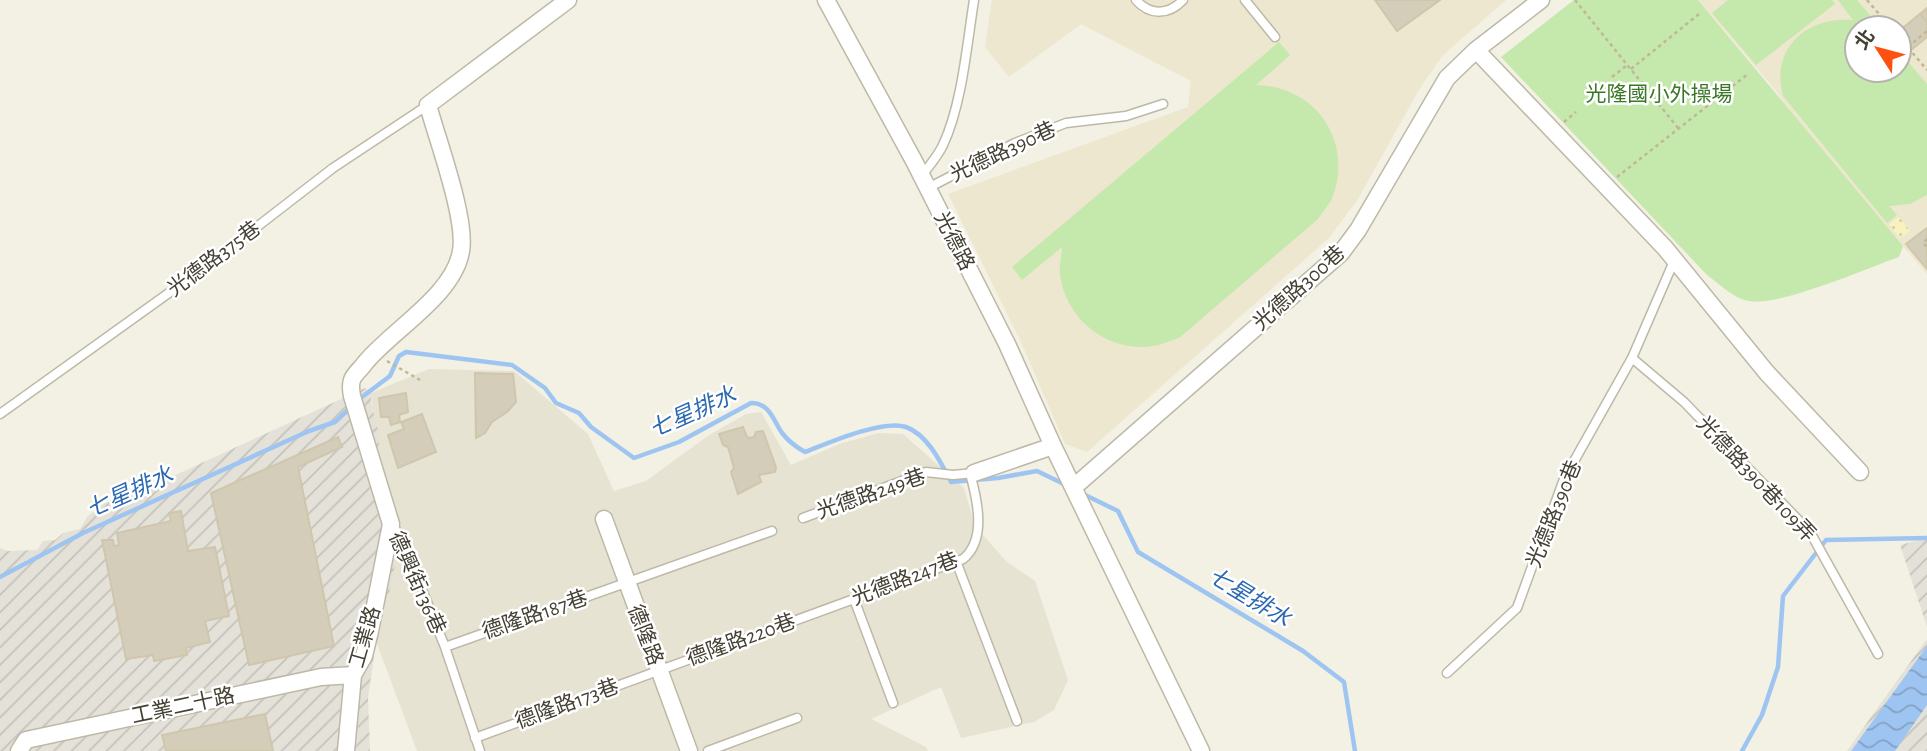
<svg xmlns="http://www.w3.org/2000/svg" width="1927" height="751" font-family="'Alegreya Sans','Noto Sans TC',sans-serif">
<defs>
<pattern id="industrial-furrows" width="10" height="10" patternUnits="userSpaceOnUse" patternTransform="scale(1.75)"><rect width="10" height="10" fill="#e4e1d9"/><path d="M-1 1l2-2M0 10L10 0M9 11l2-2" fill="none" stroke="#c5c2bb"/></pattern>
<pattern id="sand-dots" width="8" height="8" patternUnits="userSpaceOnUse" patternTransform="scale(1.75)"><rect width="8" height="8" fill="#f8f3be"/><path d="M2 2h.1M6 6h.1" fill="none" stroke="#d6d1a4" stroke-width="1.8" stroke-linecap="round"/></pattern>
<pattern id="water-waves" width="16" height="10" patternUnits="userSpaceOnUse" patternTransform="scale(1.75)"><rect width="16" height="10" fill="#9ec5f1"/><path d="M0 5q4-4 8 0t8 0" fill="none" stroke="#83a1c4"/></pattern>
</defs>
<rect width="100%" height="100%" fill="#f3f0e4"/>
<path fill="#e7e3d2" d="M 429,369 L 514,371 L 588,434 L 614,491 L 646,481 L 709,435 L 746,414 L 761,412 L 791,465 L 842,443 L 879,433 L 903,434 L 964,488 L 975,526 L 1007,562 L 1035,581 L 1068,680 L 1054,710 L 1034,722 L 961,738 L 941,687 L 871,719 L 926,747 L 928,751 L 417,751 L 376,641 L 378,640 L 382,616 L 380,492 L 371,393 Z"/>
<path fill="url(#industrial-furrows)" d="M 365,388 L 371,393 L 371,403 L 379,434 L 378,479 L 395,549 L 394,576 L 382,616 L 378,640 L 376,641 L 368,698 L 370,751 L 0,751 L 0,548 L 8,551 L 37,550 L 43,541 L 55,540 L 63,533 L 80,529 L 87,517 L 103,504 L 132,495 Z
M 1927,538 L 1927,627 L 1900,545 Z
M 1927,639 L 1927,751 L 1847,751 L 1876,710 Z"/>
<path fill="#ece7ce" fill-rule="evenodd" d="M 992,0 L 1506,0 L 1443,55 L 1420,88 L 1358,199 L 1329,238 L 1087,452 L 1065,444 L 1021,342 L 948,194 L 1188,107 L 1191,81 L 1081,24 L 1009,77 L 985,47 Z
M 1698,0 L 1927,0 L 1927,274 L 1804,130 L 1773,87 ZM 1857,28 L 1899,28 L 1899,70 L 1857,70 Z"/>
<path fill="#c5e8ac" d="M 1574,0 L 1698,0 L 1903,246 L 1899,257 C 1867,268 1779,307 1749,301 C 1734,299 1720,284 1708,276 L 1501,57 Z
M 1728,0 L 1832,0 L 1835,4 L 1756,65 L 1712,13 Z
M 1838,0 L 1857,0 L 1881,28 L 1857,28 L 1857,70 L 1899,70 L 1899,51 L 1927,84 L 1927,195 L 1910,204 L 1889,206 L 1897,215 L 1887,223 L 1783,96 C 1770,48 1807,16 1853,20 Z
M 1279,42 L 1290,55 L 1256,85 C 1315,86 1353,140 1333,196 C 1330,204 1323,211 1318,219 L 1179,338 C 1171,340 1162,345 1153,346 C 1108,353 1065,319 1060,274 C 1059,265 1062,255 1062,247 L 1022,280 L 1012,267 Z"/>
<path fill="url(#sand-dots)" d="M 1899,217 L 1910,231 L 1900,238 L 1889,224 Z"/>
<path fill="url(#water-waves)" d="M 1927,646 L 1927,705 L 1895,751 L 1851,751 Z"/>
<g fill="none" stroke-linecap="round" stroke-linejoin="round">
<path stroke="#9ec5f1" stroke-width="4.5" d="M 358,400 L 390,376 L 399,356 L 406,352 L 512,365 L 545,388 L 556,403 L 579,413 L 591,427 L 634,458 L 679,442 L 751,403 C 770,403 773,420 782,433 C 789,442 796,447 805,452 C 828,443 883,419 906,427 C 928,435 941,463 951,482 L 998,478 L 1037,471 L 1066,485
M 1083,494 L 1118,511 L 1138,552 L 1303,651 L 1344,682 L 1355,751
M 0,577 L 83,533 L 309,431 L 335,422 L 352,406
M 1742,751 L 1762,715 L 1778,667 L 1783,596 L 1826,540 L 1927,538"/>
</g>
<path fill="#d4cdb9" stroke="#cfc6ac" stroke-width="2" d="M 1375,0 L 1440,0 L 1397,31 Z
M 1927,8 L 1927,22 L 1920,14 Z
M 1920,14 L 1927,22 L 1927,37 L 1899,60 L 1899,31 Z
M 1927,228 L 1927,269 L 1906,244 Z
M 475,373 L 513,374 L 516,402 L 507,412 L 492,422 L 485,433 L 476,438 Z
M 406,393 L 408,412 L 399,415 L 400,422 L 391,425 L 389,417 L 381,417 L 379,398 Z
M 422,414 L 436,452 L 398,468 L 388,435 L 404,429 L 401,422 Z
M 743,427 L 747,437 L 750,438 L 754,437 L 756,432 L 763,431 L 776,467 L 775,472 L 759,475 L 761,482 L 738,494 L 731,472 L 734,468 L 728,447 L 723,445 L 719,434 Z
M 338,437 L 342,447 L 298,467 L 334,646 L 249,665 L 211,493 Z
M 181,511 L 188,551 L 215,547 L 229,616 L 205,621 L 210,642 L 186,648 L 187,655 L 154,661 L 153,655 L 126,659 L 102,540 L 113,540 L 114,546 L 119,545 L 117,533 L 171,521 L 169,513 Z
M 265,714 L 273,751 L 166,751 L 162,735 Z"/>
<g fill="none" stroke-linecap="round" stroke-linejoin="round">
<defs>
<path id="service" d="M 1136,0 C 1150,16 1169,15 1183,0
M 1245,0 L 1275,37
M 921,177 C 928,167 938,156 943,145 C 962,105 967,44 974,0
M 928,188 L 1015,143 L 1066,123 L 1126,116 L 1163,104
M 1632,358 L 1684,402 L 1810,532 L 1878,654
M 0,414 L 205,267 L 333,168 L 428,105
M 803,518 L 926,472 L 953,475 L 974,473
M 393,526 L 401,537 L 445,647 L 480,751
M 956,561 L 1017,721
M 854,599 L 893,703
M 445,647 L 772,531
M 1447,673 L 1517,608 L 1564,479 L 1632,358 L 1674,261
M 475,738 L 963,559 C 986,540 978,503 971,477 L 974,473
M 708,751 L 797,718"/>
<path id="minor" d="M 826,0 L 914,161 L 1007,344 L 1053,446 L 1201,751
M 1476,50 L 1665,248 L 1767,373 L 1860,472
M 974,473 L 1053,446
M 1074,487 L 1341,253 L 1358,230 L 1447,78 L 1476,50 L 1541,0
M 604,519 L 689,751
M 19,751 L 26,740 L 321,677 L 353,675
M 346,751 L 353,675 L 364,656 L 370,631 L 391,524 L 352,396 C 351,391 350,386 352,380 C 354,374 361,369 365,363 C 392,330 454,295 461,251 C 467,219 437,139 428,105 L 568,0"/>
</defs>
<use href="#service" stroke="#beb9a7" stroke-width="11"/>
<use href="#minor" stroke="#beb9a7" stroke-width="19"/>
<path stroke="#c0b798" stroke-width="2.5" stroke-dasharray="3.5 3.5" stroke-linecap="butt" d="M 1575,0 L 1678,128
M 1867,0 L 1891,28
M 1899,37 L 1927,70
M 1908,47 L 1927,31
M 1631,69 L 1699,14
M 1612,77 L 1626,66
M 1564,122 L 1576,112
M 1617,177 L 1748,74
M 1927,239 L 1923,243 L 1927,247
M 387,361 L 420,380"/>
<use href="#service" stroke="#fff" stroke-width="8"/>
<use href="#minor" stroke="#fff" stroke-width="16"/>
</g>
<g text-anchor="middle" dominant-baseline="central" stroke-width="5" stroke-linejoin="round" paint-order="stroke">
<g font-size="21" fill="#3b7726" stroke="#fff">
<text x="1659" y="94">光隆國小外操場</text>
</g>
<g font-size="21" fill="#454034" stroke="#fff">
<text transform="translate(1003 152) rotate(-25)">光德路390巷</text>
<text transform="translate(954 241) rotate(63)">光德路</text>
<text transform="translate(214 259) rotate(-37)">光德路375巷</text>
<text transform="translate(1299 288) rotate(-42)">光德路300巷</text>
<text transform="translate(1756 479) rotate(47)">光德路390巷109弄</text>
<text transform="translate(871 494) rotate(-19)">光德路249巷</text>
<text transform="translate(1554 514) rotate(-68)">光德路390巷</text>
<text transform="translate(905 579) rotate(-21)">光德路247巷</text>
<text transform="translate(417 583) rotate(66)">德興街136巷</text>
<text transform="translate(535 615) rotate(-19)">德隆路187巷</text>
<text transform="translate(645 635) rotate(69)">德隆路</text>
<text transform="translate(365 637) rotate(-74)">工業路</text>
<text transform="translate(741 640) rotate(-20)">德隆路220巷</text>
<text transform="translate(567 704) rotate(-20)">德隆路173巷</text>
<text transform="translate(183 706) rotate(-12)">工業二十路</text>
</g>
<g font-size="23" font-style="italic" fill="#2b69b2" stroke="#fff">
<text transform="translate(693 413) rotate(-24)">七星排水</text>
<text transform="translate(130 493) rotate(-24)">七星排水</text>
<text transform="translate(1249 598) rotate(31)">七星排水</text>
</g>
</g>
<g transform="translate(1878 49) rotate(306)"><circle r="33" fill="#ffffff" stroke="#b5b3ae" stroke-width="2"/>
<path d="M0-5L12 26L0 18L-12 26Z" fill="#fe500f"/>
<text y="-10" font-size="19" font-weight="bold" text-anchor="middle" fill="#454034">北</text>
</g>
</svg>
